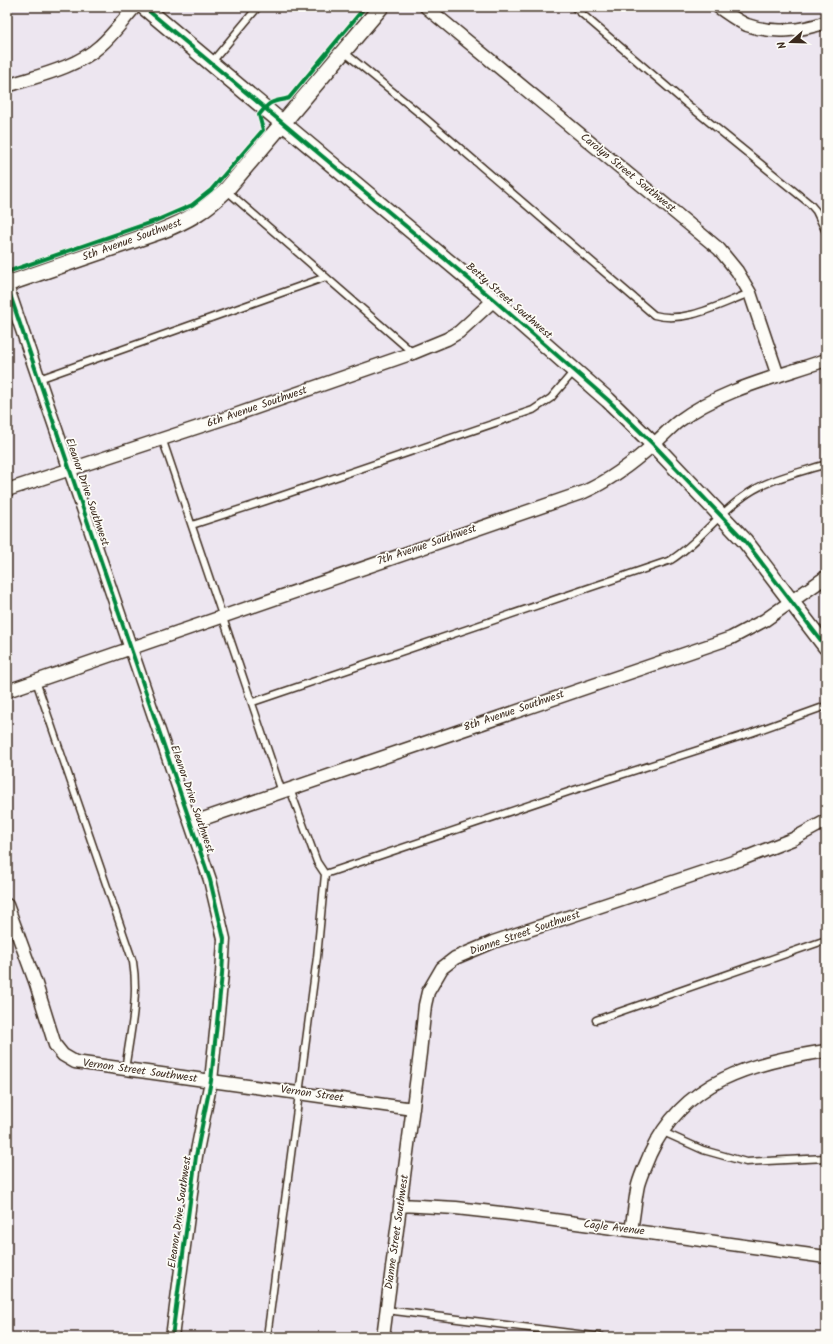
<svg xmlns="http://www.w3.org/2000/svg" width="833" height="1344" font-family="Kalam,sans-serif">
<rect width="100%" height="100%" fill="#ede6f0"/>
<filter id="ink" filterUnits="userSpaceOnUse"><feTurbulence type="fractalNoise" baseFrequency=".025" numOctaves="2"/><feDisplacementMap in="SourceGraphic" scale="8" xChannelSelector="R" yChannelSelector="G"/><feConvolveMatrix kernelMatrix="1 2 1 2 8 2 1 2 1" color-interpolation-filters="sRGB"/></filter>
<g filter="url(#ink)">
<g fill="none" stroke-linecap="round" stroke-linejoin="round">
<defs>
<path id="service" d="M 574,7 L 687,104 L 810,204 L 816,211 L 826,232
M 344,52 L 425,118 L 654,315 C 686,324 720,304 750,293
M 211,63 L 258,7
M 226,190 L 413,353
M 39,379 L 326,277
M 162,438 L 282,792
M 192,525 L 266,501 L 533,410 L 551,398 L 575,370
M 36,681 L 133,962 C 139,998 130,1034 125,1070
M 253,702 L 671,560 C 698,543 717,515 743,497 C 766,479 799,473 826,464
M 325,874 L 574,790 L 751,733 L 826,706
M 596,1020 L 826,940
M 661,1131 L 703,1150 L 746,1162 L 826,1158
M 386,1310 L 602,1337
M 267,1337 L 317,957 L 325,874 L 317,862 L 290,789"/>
<path id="minor" d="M 426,7 L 719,249 L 737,271 L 750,293 L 778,376
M 718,7 C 727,13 737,21 747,25 C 772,34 802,31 826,22
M 7,86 C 37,76 76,68 100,46 C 113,35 123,20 135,7
M 7,286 L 210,880 L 224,939 L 222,974 L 211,1081 L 196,1156 L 172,1337
M 7,490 L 232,416 L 413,353 L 447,339 L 459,332 L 494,300
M 7,691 L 584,492 C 611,480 633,463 655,443 C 663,436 671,427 679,421 C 722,389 777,377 826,360
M 191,823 L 731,638 L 765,620 L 826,577
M 7,905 L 36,984 L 55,1045 L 63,1055 L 75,1062 L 413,1109
M 401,1205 L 456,1208 L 510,1214 L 826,1257
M 631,1230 C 634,1215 635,1199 638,1185 C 641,1174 646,1164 650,1154 C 684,1080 753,1062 826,1051
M 383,1337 L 420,1053 L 425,1005 L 428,992 L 442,968 L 455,958 L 493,942 L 742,859 L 793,839 L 826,821"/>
<path id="tertiary" d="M 144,7 L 494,300 L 608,400 L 653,444 L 745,541 L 826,647
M 7,284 L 161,231 C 189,220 204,211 226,190 L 381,7"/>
</defs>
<use href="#service" stroke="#3b2a1e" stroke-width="9"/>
<use href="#minor" stroke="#3b2a1e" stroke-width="15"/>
<use href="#tertiary" stroke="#3b2a1e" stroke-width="18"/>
<use href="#service" stroke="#fdfcf7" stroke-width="6"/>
<use href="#minor" stroke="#fdfcf7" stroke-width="12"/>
<use href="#tertiary" stroke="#fdfcf7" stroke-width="15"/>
<defs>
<path id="cycleway" d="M 144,7 L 494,300 L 608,400 L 653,444 L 745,541 L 826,647
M 7,272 L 155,221 L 192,205 L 211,190 L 263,130 L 259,115 C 272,99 271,103 289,98 L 365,7
M 7,286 L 210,880 L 224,939 L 222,974 L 211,1081 L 196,1156 L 172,1337"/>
</defs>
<use href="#cycleway" stroke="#fdfcf7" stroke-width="6"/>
<use href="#cycleway" stroke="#00873e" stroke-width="4"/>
</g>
</g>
<g text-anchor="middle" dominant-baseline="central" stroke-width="3.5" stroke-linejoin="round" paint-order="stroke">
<g font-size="11" fill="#3b2a1e" stroke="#fdfcf7">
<text transform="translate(628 173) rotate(39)">Carolyn Street Southwest</text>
<text transform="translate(132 240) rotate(-20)">5th Avenue Southwest</text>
<text transform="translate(509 301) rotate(41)">Betty Street Southwest</text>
<text transform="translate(257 407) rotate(-19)">6th Avenue Southwest</text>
<text transform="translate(87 492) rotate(71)">Eleanor Drive Southwest</text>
<text transform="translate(427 545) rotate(-19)">7th Avenue Southwest</text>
<text transform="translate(514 711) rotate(-19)">8th Avenue Southwest</text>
<text transform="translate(192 799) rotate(71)">Eleanor Drive Southwest</text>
<text transform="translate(525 933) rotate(-19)">Dianne Street Southwest</text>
<text transform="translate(140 1071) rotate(8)">Vernon Street Southwest</text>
<text transform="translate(312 1094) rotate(8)">Vernon Street</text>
<text transform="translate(180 1212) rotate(-82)">Eleanor Drive Southwest</text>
<text transform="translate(614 1228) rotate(7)">Cagle Avenue</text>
<text transform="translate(397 1232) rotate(-82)">Dianne Street Southwest</text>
</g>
</g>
<rect width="833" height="1344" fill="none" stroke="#fdfcf7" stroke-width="24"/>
<rect x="12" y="12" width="809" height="1320" fill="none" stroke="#3b2a1e" stroke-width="1.5" filter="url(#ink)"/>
<g transform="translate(791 42) rotate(250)" stroke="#fdfcf7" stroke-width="3" paint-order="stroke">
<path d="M0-3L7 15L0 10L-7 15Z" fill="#3b2a1e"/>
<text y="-6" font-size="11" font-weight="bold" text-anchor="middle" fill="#3b2a1e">N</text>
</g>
</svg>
